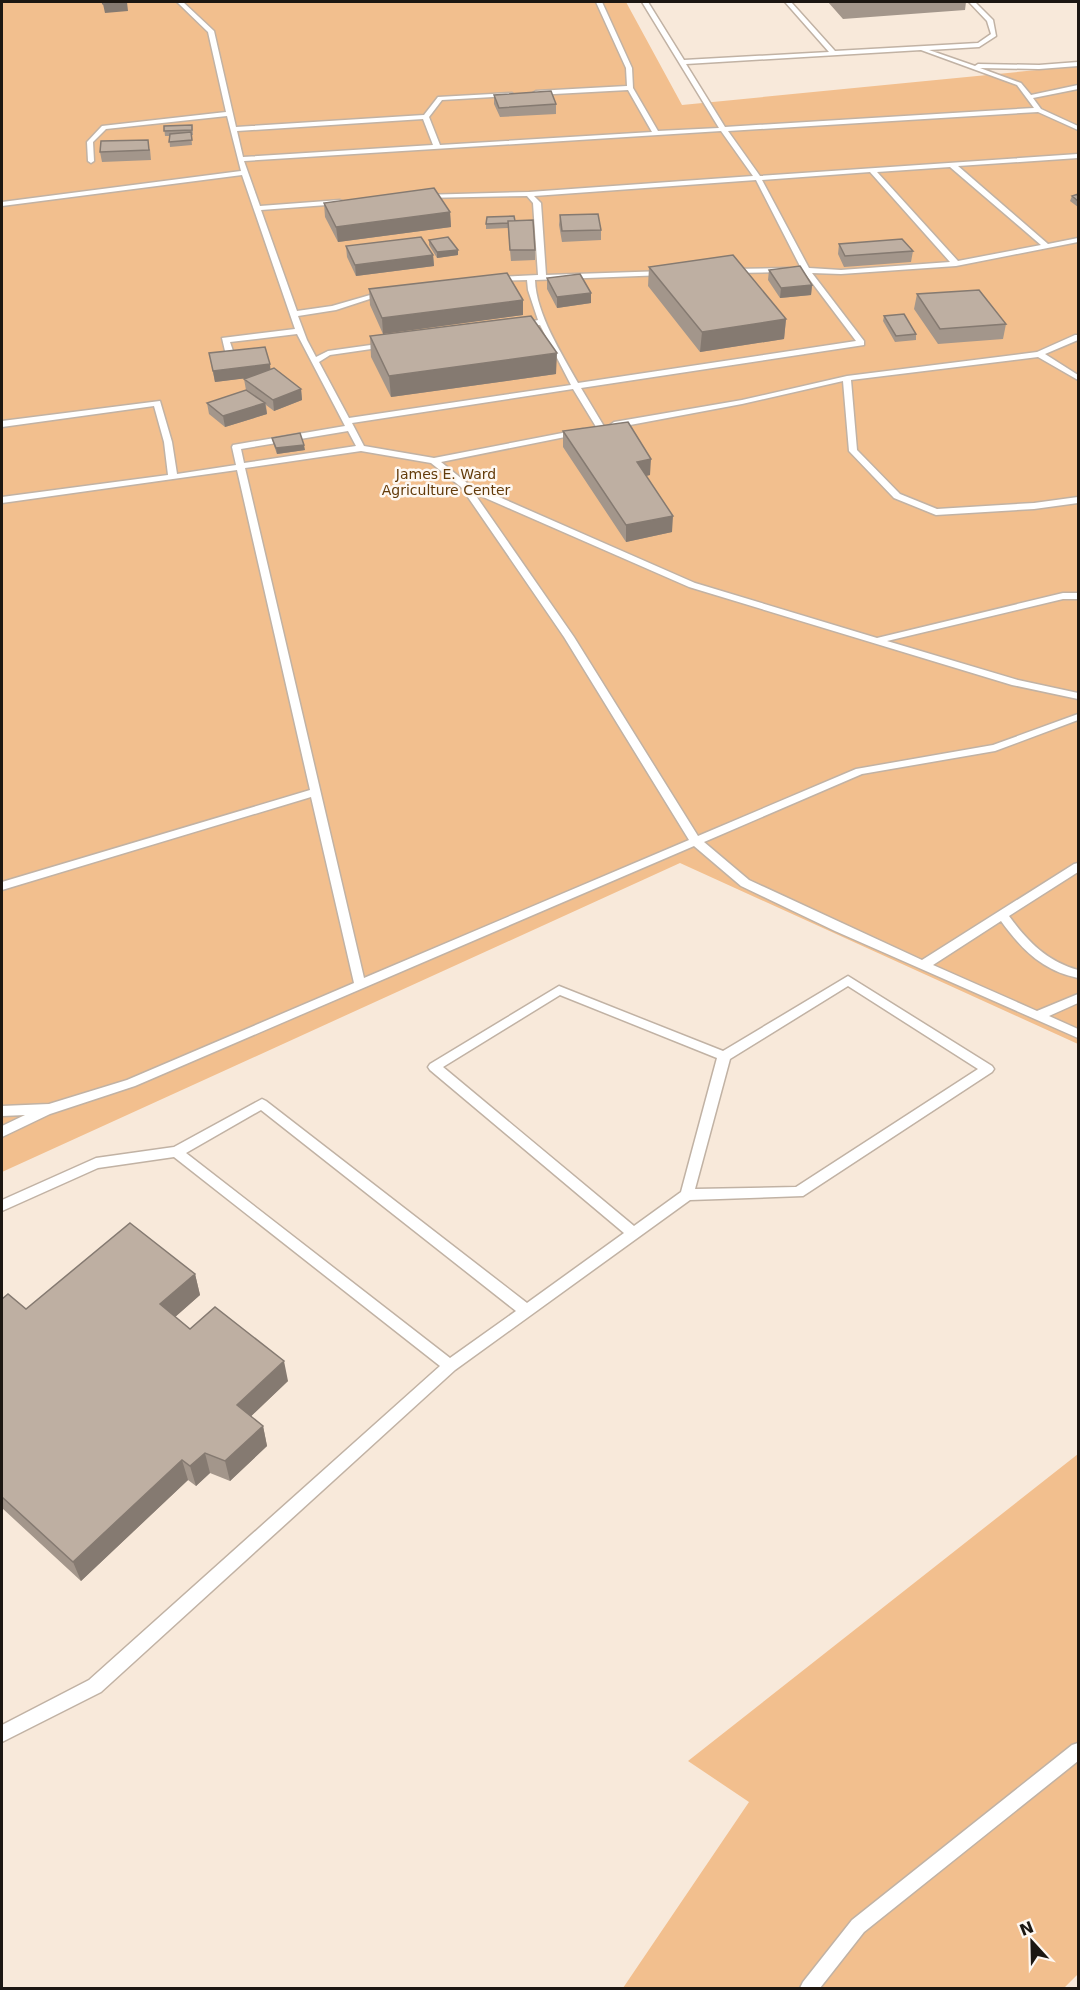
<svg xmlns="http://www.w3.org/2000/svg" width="1080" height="1990" font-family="'DejaVu Sans',sans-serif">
<rect width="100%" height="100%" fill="#f8e9da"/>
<path fill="#f2bf8e" d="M 2,2 L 626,2 L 682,105 L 1078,66 L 1078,1044 L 680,863 L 2,1172 Z
M 1078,1454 L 1078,1974 L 1064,1988 L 623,1988 L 749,1802 L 688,1761 Z"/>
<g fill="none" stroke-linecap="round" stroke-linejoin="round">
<defs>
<path id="service" d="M 177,2 L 183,2 L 214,31 L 236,127 L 424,115 L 438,97 L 512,93 L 513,94 L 510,96 L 442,100 L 429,117 L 440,145 L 652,132 L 628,90 L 536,95 L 533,93 L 536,91 L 627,86 L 626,68 L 596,2 L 602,2 L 632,68 L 633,88 L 658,131 L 719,128 L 642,2 L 648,2 L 684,60 L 829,52 L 785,2 L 791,2 L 835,51 L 978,43 L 991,34 L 987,21 L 969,2 L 975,2 L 993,20 L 996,36 L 979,47 L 929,50 L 975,66 L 978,64 L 1039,65 L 1078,62 L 1078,66 L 1039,69 L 980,68 L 1021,83 L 1031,95 L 1078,85 L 1078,89 L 1033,98 L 1041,109 L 1078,126 L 1078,130 L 1038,112 L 728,131 L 760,176 L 1078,154 L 1078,158 L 958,166 L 1048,244 L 1078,238 L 1078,242 L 956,266 L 841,274 L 812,273 L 864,341 L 864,345 L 581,388 L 605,428 L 604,430 L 598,430 L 573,389 L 352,423 L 364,446 L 434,458 L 583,429 L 584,431 L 580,434 L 441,462 L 467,483 L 695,583 L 877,638 L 1063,593 L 1078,593 L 1078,599 L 1063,599 L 887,641 L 1018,680 L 1078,693 L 1078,699 L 1012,685 L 689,587 L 474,493 L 574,637 L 698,836 L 856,769 L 993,745 L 1078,714 L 1078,720 L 995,751 L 862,774 L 704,842 L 749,880 L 922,960 L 1074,864 L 1078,863 L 1078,872 L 1009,916 C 1028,942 1047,961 1078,970 L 1078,978 C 1043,971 1022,950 1001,921 L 933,965 L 1037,1011 L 1078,994 L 1078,1003 L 1049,1016 L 1078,1029 L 1078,1038 L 835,931 L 741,886 L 694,846 L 135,1086 L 50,1114 L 2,1137 L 2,1126 L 25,1115 L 2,1116 L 2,1106 L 49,1104 L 127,1080 L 354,983 L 311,797 L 2,890 L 2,882 L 310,790 L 237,470 L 2,503 L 2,497 L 168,475 L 164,442 L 154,406 L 2,427 L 2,421 L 160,401 L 172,442 L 177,474 L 236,465 L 232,447 L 233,445 L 345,426 L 297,334 L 230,342 L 233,351 L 229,353 L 225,351 L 222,338 L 295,329 L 242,175 L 2,206 L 2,202 L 241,171 L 227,116 L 106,129 L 93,142 L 94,161 L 91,163 L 88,161 L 87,142 L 102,126 L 226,112 L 208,32 ZM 921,50 L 1017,85 L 1034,108 L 725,127 L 686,64 ZM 423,119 L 433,145 L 243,157 L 237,131 ZM 721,131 L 753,176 L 529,192 L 421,195 L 419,196 L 423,198 L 527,196 L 533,203 L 538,275 L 496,277 L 492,279 L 496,281 L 527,280 L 528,290 L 538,320 L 517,325 L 521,327 L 540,325 L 571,385 L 349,418 L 319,362 L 330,355 L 385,347 L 389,345 L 385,343 L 328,351 L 316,357 L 307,340 L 298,316 L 336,310 L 388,293 L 384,291 L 332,306 L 297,311 L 261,210 L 340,204 L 344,202 L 340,200 L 260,206 L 244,161 ZM 950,167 L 1041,245 L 958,261 L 877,172 ZM 870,172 L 950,262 L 841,270 L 809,268 L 762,180 ZM 756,180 L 801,268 L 798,270 L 804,272 L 856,341 L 578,383 C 562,354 536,314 535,280 L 665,275 L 669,273 L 665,271 L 546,275 L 541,203 L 534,196 ZM 348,431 L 356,446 L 244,463 L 241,449 ZM 361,451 L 431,463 L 461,487 L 564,637 L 689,840 L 364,978 L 245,468 Z
M 788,268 L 789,270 L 785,272 L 730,273 L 726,271 L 730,269 Z
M 1075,335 L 1078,335 L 1078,340 L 1045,354 L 1078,375 L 1078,380 L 1038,357 L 851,380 L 857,450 L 900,494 L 937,509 L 1034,503 L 1078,497 L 1078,503 L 1034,509 L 936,515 L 894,498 L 849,451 L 843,381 L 742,404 L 614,428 L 610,425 L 614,422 L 742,400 L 847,376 L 1037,352 Z
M 848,976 L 992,1066 L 994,1069 L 992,1072 L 803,1196 L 690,1200 L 455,1370 L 101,1692 L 2,1742 L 2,1725 L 89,1680 L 440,1366 L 174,1157 L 98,1168 L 2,1211 L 2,1200 L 96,1158 L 174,1147 L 262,1099 L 266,1101 L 527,1303 L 624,1233 L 430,1070 L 428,1067 L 430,1064 L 559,986 L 723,1051 ZM 848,986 L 978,1069 L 796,1187 L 695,1189 L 730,1059 ZM 560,995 L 717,1058 L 681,1192 L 634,1226 L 443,1067 ZM 261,1110 L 516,1311 L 450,1358 L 186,1153 Z
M 1078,1743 L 1078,1761 L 864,1932 L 820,1988 L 800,1988 L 803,1982 L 852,1920 L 1072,1745 Z"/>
</defs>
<use href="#service" stroke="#c1b2a4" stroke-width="3"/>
<use href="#service" fill="#fff" fill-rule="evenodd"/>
</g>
<path fill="#a3968b" d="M 828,2 L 966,2 L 965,10 L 843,19 Z
M 494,95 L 556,104 L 556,114 L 500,117 L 494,104 Z
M 192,125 L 193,135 L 191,135 L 192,145 L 170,147 L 169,136 L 165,136 L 164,126 Z
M 150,149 L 151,160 L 102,162 L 100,152 Z
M 1078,194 L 1078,207 L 1070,201 L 1072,196 Z
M 324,203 L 450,212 L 451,227 L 338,242 L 325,217 Z
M 560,215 L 601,230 L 601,240 L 562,242 L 559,225 Z
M 515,221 L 535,250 L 535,260 L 511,261 L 508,228 L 486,229 L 486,224 Z
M 429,240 L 458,255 L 437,258 L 429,245 Z
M 839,244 L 913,251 L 911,262 L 844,267 L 838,254 Z
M 346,246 L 433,255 L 434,266 L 356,276 L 347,257 Z
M 649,267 L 786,319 L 784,339 L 700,352 L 648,286 Z
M 769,270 L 812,285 L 811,295 L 780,298 L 768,280 Z
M 547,278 L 591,293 L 591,303 L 557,308 L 547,289 Z
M 369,289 L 523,315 L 383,334 L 370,305 Z
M 917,294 L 1006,324 L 1003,339 L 938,344 L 914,309 Z
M 884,316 L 916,334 L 916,340 L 895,342 L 883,321 Z
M 370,336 L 556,374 L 391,397 L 371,357 Z
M 209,353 L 270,364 L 270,370 L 301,389 L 302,400 L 274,411 L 266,405 L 267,414 L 225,427 L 209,414 L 207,403 L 247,391 L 246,390 L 244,379 L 246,378 L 215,382 Z
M 563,431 L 650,475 L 646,476 L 672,532 L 626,542 L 563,447 Z
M 272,438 L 305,450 L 277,454 L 273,443 Z
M 195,1274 L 200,1295 L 175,1317 L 190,1329 L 288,1381 L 251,1416 L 263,1426 L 267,1446 L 230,1481 L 210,1473 L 196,1486 L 188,1480 L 81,1581 L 2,1508 L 2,1299 L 26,1309 Z"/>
<path fill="#857a71" d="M 127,2 L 128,11 L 105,13 L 103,4 Z
M 450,212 L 451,227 L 338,242 L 336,227 Z
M 458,250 L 458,255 L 437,258 L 437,252 Z
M 433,255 L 434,266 L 356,276 L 355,265 Z
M 812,285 L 811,295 L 780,298 L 781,288 Z
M 591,293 L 591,303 L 557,308 L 557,297 Z
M 523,300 L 523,315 L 383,334 L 382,318 Z
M 786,319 L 784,339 L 700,352 L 702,332 Z
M 557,353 L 556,374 L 391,397 L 389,376 Z
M 270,364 L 271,375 L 215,382 L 213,371 Z
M 301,389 L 302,400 L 274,411 L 273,400 Z
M 265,403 L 267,414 L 225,427 L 223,416 Z
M 304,445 L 305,450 L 277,454 L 276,448 Z
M 651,459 L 650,475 L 636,478 L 637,462 Z
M 673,516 L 672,532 L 626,542 L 626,525 Z
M 195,1274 L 200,1295 L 166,1325 L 160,1304 Z
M 284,1361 L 288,1381 L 242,1425 L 237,1405 Z
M 263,1426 L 267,1446 L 230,1481 L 225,1461 Z
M 205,1453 L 210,1473 L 196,1486 L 190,1466 Z
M 182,1460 L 188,1480 L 81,1581 L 73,1562 Z"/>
<path fill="#beafa2" stroke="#857a71" stroke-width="1.5" d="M 102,2 L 127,2 L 103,4 Z
M 551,91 L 556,104 L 499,108 L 494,95 Z
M 192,125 L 192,130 L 164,131 L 164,126 Z
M 191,132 L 192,140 L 169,142 L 170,134 Z
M 148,140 L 149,150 L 100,152 L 101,141 Z
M 434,188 L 450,212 L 336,227 L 324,203 Z
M 1078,194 L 1078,201 L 1072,196 Z
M 598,214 L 601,230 L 562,231 L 560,215 Z
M 514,216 L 515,221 L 508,221 L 508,223 L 486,224 L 487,217 Z
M 533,220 L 535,250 L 510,250 L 508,221 Z
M 421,237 L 433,255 L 355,265 L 346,246 Z
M 448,237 L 458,250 L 437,252 L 429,240 Z
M 902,239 L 913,251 L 845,256 L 839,244 Z
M 733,255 L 786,319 L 702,332 L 649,267 Z
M 800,266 L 812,285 L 781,288 L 769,270 Z
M 507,273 L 523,300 L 382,318 L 369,289 Z
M 580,274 L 591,293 L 557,297 L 547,278 Z
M 979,290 L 1006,324 L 940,329 L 917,294 Z
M 904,314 L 916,334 L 896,336 L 884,316 Z
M 531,316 L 557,353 L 389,376 L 370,336 Z
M 265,347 L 270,364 L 213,371 L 209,353 Z
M 274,368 L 301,389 L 273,400 L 244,379 Z
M 246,390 L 265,403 L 223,416 L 207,403 Z
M 628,422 L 651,459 L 637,462 L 673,516 L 626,525 L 563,431 Z
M 300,433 L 304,445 L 276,448 L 272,438 Z
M 130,1223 L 195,1274 L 160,1304 L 190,1329 L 215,1307 L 284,1361 L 237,1405 L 263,1426 L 225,1461 L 205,1453 L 190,1466 L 182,1460 L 73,1562 L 2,1497 L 2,1299 L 8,1294 L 26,1309 Z"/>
<g text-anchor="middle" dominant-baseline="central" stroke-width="5" stroke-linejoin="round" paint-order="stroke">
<g font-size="14" fill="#633b0a" stroke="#fef8f2">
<text x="446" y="474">James E. Ward<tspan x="446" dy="16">Agriculture Center</tspan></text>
</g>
</g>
<rect width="1080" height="1990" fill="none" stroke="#1c1712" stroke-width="6"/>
<g transform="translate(1032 1942) rotate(338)" stroke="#fef8f2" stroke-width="4.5" paint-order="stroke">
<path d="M0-4.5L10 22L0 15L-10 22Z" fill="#1c1712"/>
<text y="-9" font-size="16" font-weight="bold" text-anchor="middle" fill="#1c1712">N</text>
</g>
</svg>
